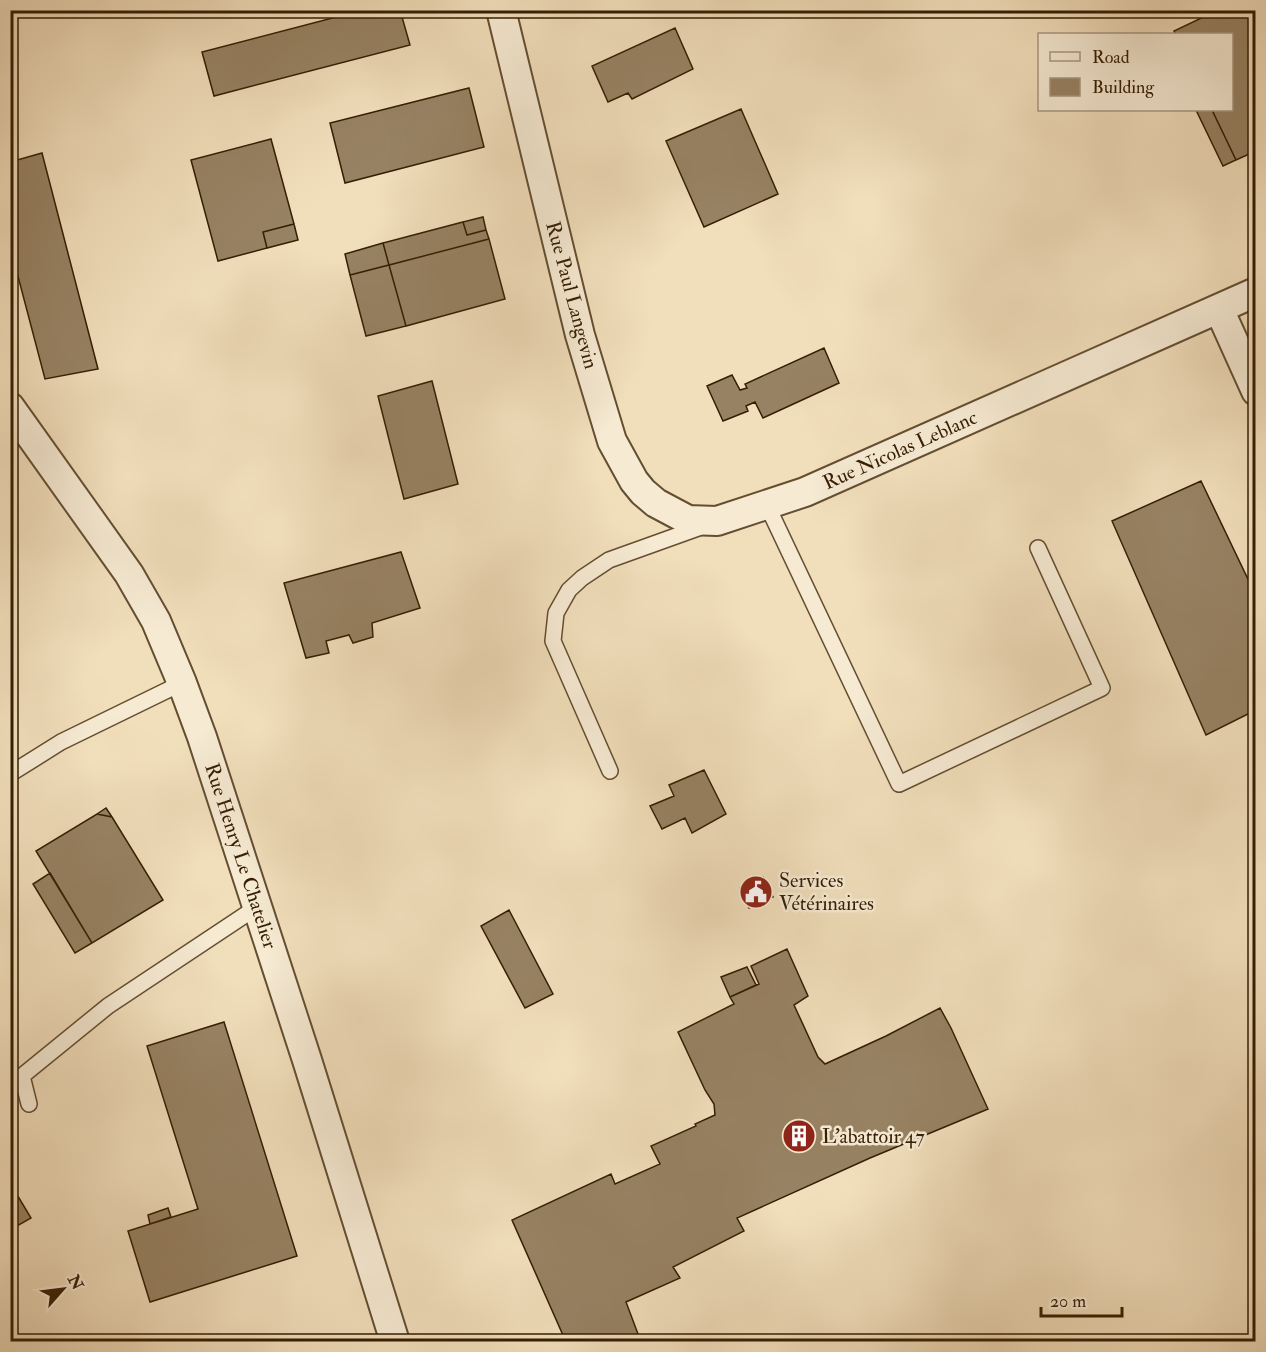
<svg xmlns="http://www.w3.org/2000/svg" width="1266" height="1352" font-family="'IM FELL Double Pica',serif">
<rect width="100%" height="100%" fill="#f1debb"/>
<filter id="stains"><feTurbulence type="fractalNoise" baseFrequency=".00333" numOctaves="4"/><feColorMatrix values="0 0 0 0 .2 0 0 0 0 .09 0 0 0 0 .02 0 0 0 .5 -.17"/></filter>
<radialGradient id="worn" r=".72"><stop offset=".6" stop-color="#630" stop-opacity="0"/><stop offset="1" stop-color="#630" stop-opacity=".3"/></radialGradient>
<path fill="#978263" stroke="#351e03" stroke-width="1.5" d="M 363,10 L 400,10 L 410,45 L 214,96 L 202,52 Z
M 1218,10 L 1256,10 L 1256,151 L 1236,160 L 1212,110 L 1232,110 L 1232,34 L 1176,34 L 1174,31 Z
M 675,28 L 693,69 L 632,99 L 628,93 L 608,102 L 592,66 Z
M 469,88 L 484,147 L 345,183 L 330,123 Z
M 741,109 L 778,194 L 704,227 L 666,141 Z
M 1196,110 L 1212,110 L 1236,160 L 1223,166 Z
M 271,139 L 294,224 L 263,232 L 267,248 L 218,261 L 191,160 Z
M 42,153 L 98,369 L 45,379 L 10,246 L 10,162 Z
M 483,217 L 486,230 L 467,235 L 463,222 Z
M 463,222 L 467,235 L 486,230 L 489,239 L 389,265 L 383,243 Z
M 294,224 L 298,240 L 267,248 L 263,232 Z
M 489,239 L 505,299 L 406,326 L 389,265 Z
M 383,243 L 389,265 L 350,275 L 345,254 Z
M 389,265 L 406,326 L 366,336 L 350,275 Z
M 824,348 L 839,383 L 763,418 L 755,402 L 746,406 L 748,411 L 723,421 L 707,386 L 732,375 L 740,390 L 747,388 L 745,384 Z
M 432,381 L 458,484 L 404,499 L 378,396 Z
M 1201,481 L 1256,596 L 1256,710 L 1206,735 L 1112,521 Z
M 401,552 L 420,608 L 372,623 L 373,637 L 353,643 L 349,635 L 326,641 L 329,653 L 306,658 L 284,583 Z
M 704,770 L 726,814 L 692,833 L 685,818 L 662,829 L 650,806 L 674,796 L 669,785 Z
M 106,808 L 112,817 L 97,814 Z
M 97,814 L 112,817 L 163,900 L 92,943 L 36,851 Z
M 50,873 L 92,943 L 75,953 L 33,884 Z
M 763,877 L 773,897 L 749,908 L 740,888 Z
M 509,910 L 553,994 L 525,1008 L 481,926 Z
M 787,949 L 808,996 L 794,1005 L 818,1057 L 825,1064 L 886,1036 L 940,1008 L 951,1028 L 988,1109 L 870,1158 L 737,1218 L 744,1231 L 673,1267 L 680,1278 L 626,1302 L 641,1342 L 566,1342 L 512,1220 L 611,1174 L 615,1184 L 660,1164 L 651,1146 L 696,1126 L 695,1124 L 715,1115 L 714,1104 L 705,1090 L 678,1032 L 734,1004 L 730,997 L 759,984 L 751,966 Z
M 747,967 L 756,985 L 730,997 L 721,977 Z
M 224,1022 L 297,1256 L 150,1302 L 128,1231 L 198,1209 L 147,1046 Z
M 10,1183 L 31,1218 L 10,1230 Z
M 168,1208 L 171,1217 L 150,1224 L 148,1215 Z"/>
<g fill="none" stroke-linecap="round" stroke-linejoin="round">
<defs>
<path id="service" d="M 767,505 L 899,784 L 1102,688 L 1038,548
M 610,771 L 553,641 L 556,613 L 569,590 L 582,578 L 609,560 L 701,527
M 10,774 L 61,742 L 182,683
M 29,1104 L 22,1076 L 108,1006 L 257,907"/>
<path id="minor" d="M 501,10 L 580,335 L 612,441 L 634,481 L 643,492 L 656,503 L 688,520 L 717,521 L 805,492 L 1256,292
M 1219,309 L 1256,391
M 10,407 L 129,574 L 156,621 L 182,683 L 202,737 L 307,1060 L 395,1342"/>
</defs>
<use href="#service" stroke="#644e31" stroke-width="18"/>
<use href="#minor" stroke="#644e31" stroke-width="32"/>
<use href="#service" stroke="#f6ead3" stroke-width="15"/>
<use href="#minor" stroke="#f6ead3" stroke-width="28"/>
</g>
<defs>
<symbol id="civic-disc" viewBox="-11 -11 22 22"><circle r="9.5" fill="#8f2418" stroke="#f6ead3"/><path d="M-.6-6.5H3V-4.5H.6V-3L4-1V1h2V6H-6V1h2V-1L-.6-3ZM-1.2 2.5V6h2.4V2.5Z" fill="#fff"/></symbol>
<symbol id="building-disc" viewBox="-11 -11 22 22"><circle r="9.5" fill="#8f2418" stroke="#f6ead3"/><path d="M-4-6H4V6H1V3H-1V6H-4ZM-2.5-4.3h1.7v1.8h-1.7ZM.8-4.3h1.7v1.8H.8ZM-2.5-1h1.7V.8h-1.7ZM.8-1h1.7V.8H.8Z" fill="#fff"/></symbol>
</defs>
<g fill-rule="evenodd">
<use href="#civic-disc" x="737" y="873" width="38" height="38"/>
<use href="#building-disc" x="780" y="1117" width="38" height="38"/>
</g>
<g text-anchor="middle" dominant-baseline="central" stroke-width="5" stroke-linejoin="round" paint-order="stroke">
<g font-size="20" fill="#351e03" stroke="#f6ead3">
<text transform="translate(572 295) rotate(75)">Rue Paul Langevin</text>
<text transform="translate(900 450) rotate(-24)">Rue Nicolas Leblanc</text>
<text transform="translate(241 856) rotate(72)">Rue Henry Le Chatelier</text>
</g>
<g font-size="20" fill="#351e03" stroke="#f6ead3" text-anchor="start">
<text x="779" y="880">Services<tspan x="779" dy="23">Vétérinaires</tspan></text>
<text x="822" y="1136">L'abattoir 47</text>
</g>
</g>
<rect width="1266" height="1352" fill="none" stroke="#f1debb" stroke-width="36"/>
<rect x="12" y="12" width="1242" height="1328" fill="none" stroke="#351e03" stroke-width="3"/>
<rect x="18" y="18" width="1230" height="1316" fill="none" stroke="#351e03" stroke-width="1.5"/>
<rect x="1038" y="33" width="195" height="78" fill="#f6ead3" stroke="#a99880" stroke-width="1.5"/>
<rect x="1050" y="52" width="30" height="9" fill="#f6ead3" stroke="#a99880" stroke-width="1.5"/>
<text x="1092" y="63" font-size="18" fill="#351e03">Road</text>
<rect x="1050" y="78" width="30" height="18" fill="#978263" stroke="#a99880" stroke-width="1.5"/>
<text x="1092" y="93" font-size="18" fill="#351e03">Building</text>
<g transform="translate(63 1289) rotate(62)" stroke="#f6ead3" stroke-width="4.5" paint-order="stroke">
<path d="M0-4.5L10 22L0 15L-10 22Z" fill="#351e03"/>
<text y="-9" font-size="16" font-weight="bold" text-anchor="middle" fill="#351e03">N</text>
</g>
<path d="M1041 1307v9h81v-9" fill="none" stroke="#351e03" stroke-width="3"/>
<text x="1050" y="1307" font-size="18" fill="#351e03" stroke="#f6ead3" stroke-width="4.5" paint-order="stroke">20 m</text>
<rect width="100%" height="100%" filter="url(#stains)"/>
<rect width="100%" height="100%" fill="url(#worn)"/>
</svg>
